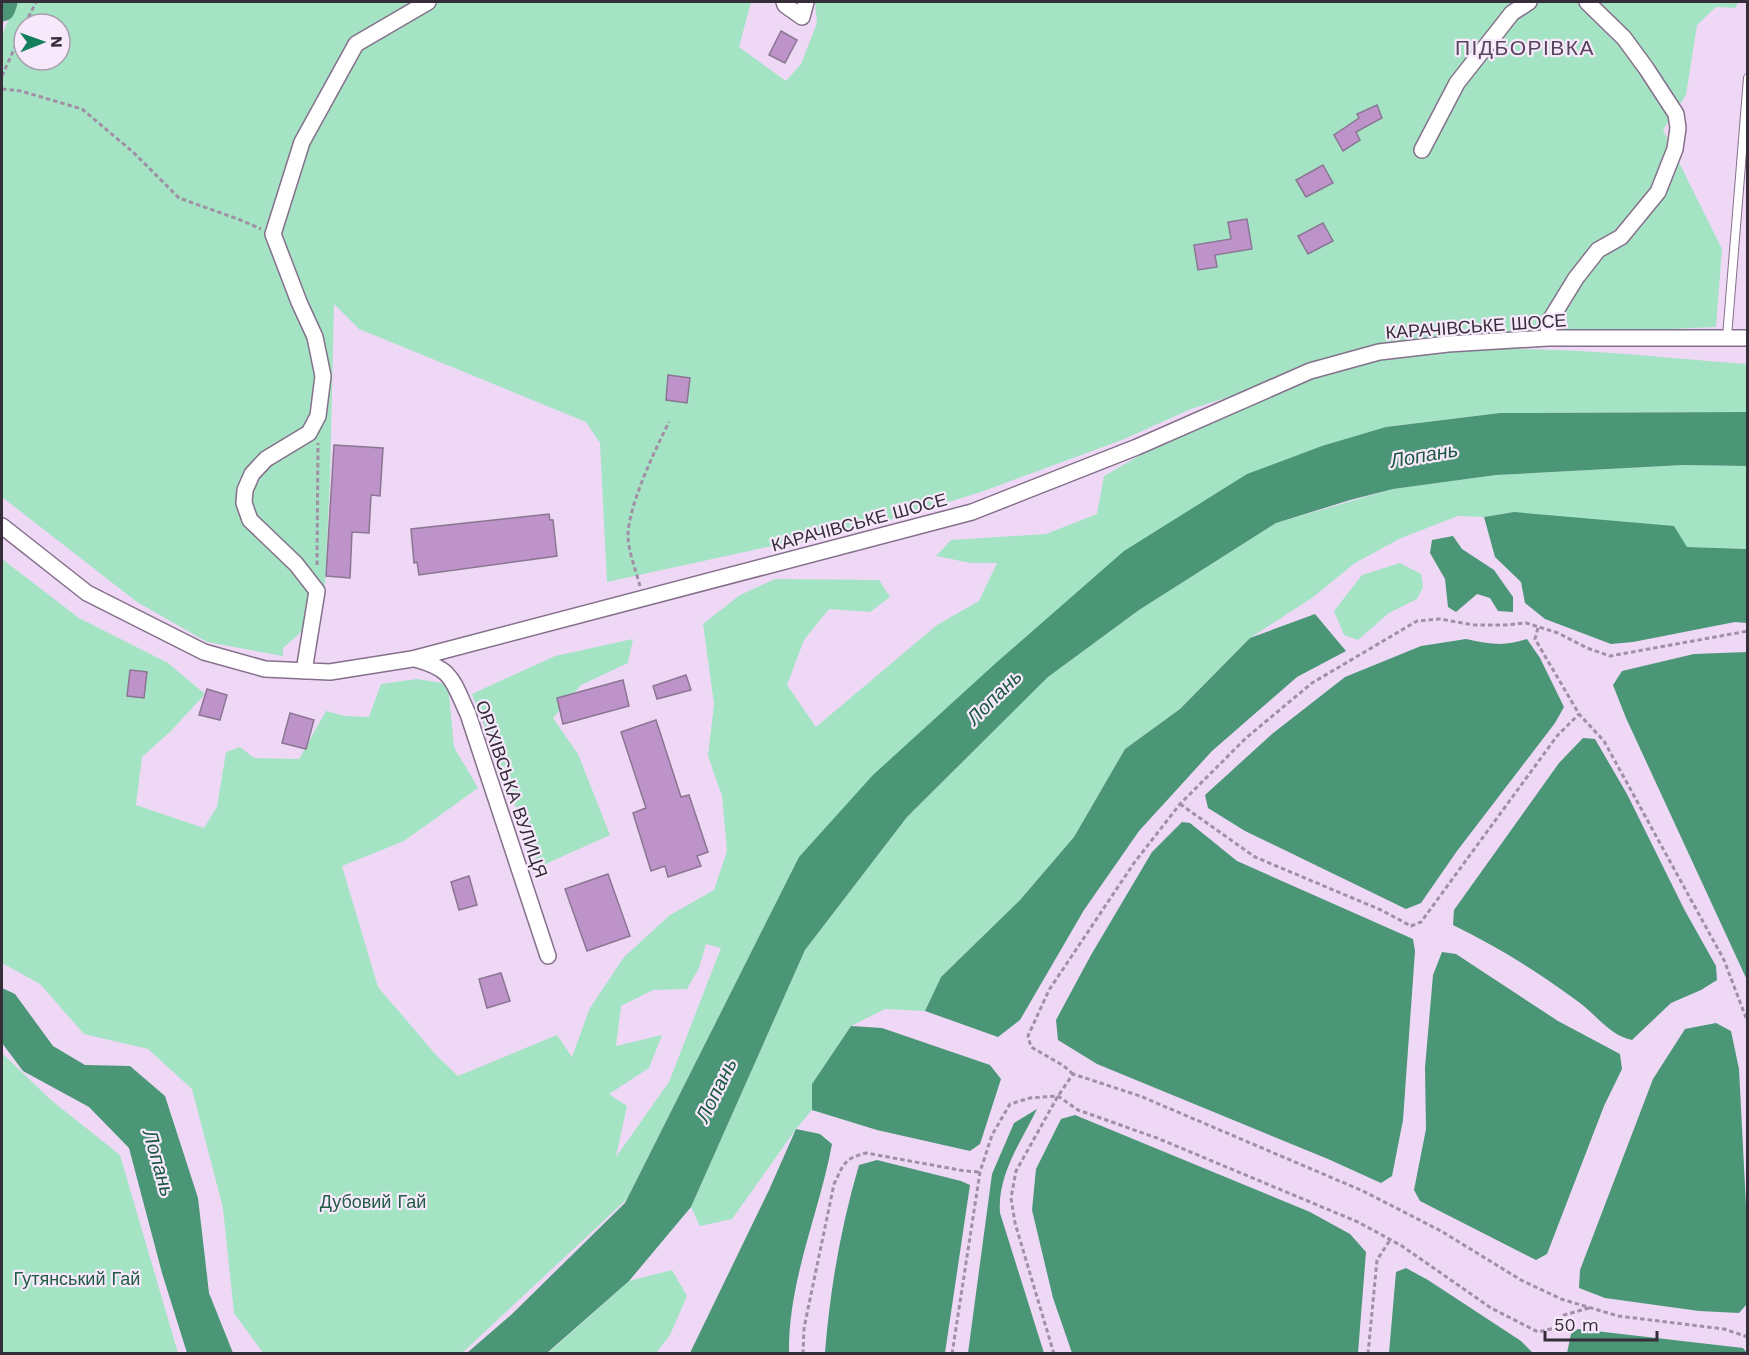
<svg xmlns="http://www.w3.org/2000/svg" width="1749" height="1355" font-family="'Work Sans',sans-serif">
<rect width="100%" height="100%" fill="#efd8f6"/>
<path fill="#a4e4c5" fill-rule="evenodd" d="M 16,2 L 751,2 L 739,47 L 786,81 L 801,64 L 817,23 L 815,2 L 1738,2 L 1736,8 L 1716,7 L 1697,25 L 1686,95 L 1663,130 L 1722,249 L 1716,327 L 1408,341 L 1329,366 C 1374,359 1420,352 1465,350 C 1559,345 1654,357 1747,364 L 1747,412 L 1500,413 L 1386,427 L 799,857 L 627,1199 L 462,1353 L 263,1353 L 234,1313 L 223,1208 L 192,1089 L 148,1049 L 84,1034 L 40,984 L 2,963 L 2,559 L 79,618 L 168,663 L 205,694 L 171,731 L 142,757 L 136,805 L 204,828 L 217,807 L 226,752 L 240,747 L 254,758 L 299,759 L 326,711 L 345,716 L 369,717 L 381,684 L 417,679 L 448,684 L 454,747 L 478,788 L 404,841 L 342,866 L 378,987 L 436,1055 L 458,1076 L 557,1035 L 572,1057 L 590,1008 L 624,957 L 670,915 L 714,890 L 727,851 L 722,796 L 708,756 L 714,704 L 703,624 L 740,595 L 775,579 L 879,580 L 890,597 L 870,612 L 829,609 L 804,640 L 787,685 L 816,727 L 937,625 L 979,601 L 997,563 L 971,563 L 936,556 L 951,540 L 1046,534 L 1097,514 L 1104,476 L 1210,415 L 1317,369 L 1191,409 L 1122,440 L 981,492 L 897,518 L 828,534 L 825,537 L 779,547 L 767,547 L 607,582 L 600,443 L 586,422 L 359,329 L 334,304 L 330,478 L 324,605 L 298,635 L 283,648 L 283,656 L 207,642 L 137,602 L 2,497 L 2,35 ZM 24,24 L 60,24 L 60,60 L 24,60 ZM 706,944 L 721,948 L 669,1082 L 616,1157 L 627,1106 L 609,1094 L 649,1068 L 662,1035 L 616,1046 L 621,1006 L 653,990 L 687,989 L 699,968 Z
M 1683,465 L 1747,466 L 1747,549 L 1687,547 L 1514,512 L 1484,517 L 1458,516 L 1401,538 L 1355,563 L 1312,598 L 1250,638 L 1180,709 L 1125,749 L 1074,837 L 1020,900 L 941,977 L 925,1011 L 885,1009 L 851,1026 L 812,1084 L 812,1110 L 796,1129 L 732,1219 L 700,1226 L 691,1207 L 805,950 L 907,817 L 1048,677 L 1139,610 L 1276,523 L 1393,489 L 1496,475 Z
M 1400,563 L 1421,574 L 1423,587 L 1417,599 L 1389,613 L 1358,640 L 1344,635 L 1334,611 L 1362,575 Z
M 633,639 L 628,663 L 581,685 L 553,718 L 578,754 L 610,835 L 539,867 L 472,694 L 555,656 Z
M 2,1053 L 51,1100 L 120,1155 L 178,1353 L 2,1353 Z
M 672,1270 L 687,1296 L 670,1335 L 656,1353 L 547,1354 L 629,1281 Z"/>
<path fill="#4a9676" d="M 1747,412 L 1747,466 L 1683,465 L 1496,475 L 1393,489 L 1350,500 L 1276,523 L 1139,610 L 1048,677 L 907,817 L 805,950 L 691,1207 L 629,1281 L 547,1353 L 467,1353 L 511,1315 L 625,1203 L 799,857 L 873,775 L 997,662 L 1124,551 L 1247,474 L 1322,446 L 1386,427 L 1500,413 Z
M 1514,512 L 1674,526 L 1687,547 L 1747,549 L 1747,623 L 1735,622 L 1633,642 L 1611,644 L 1545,619 L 1525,603 L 1521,582 L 1495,557 L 1484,517 Z
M 1453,536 L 1462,549 L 1494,570 L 1513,597 L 1513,612 L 1498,611 L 1490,598 L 1477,594 L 1456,612 L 1448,607 L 1445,579 L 1430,553 L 1432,540 Z
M 1315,614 L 1346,651 L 1297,677 L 1212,751 L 1139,831 L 1084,910 L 1020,1020 L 998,1037 L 925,1011 L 941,977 L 1020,900 L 1074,837 L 1125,749 L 1180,709 L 1250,638 Z
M 1466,639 C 1489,644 1504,647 1527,639 L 1540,658 L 1564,707 L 1555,723 L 1457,851 L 1421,903 L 1406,909 L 1245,831 L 1208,808 L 1205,795 L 1272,734 L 1345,677 L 1421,646 Z
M 1747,652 L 1748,652 L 1747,980 L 1626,718 L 1613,685 L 1622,671 L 1694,654 Z
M 1583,738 L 1595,739 L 1627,794 L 1684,909 L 1716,966 L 1717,980 L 1701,990 L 1671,1003 L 1632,1040 C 1611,1036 1597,1016 1580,1003 C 1540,973 1498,947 1453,925 L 1454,910 L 1559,763 Z
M 1182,822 L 1190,823 L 1237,861 L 1413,939 L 1415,951 L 1403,1120 L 1392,1176 L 1381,1183 L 1328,1159 L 1097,1064 L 1058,1040 L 1056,1020 L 1091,955 L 1152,852 Z
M 1442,952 L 1456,954 L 1558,1021 L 1620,1054 L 1622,1069 L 1604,1106 L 1547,1254 L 1536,1260 L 1420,1201 L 1414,1190 L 1426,1129 L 1425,1068 L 1433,975 Z
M 2,988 L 15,994 L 53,1046 L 85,1065 L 130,1066 L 165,1096 L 198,1198 L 209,1293 L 233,1353 L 187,1353 L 162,1273 L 129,1148 L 89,1107 L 23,1071 L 2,1043 Z
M 1716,1023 L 1731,1031 L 1739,1069 L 1747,1225 L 1747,1304 L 1739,1313 L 1699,1311 L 1605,1298 L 1579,1288 L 1580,1270 L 1653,1079 L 1685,1029 Z
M 851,1026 L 882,1028 L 990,1065 L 1001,1079 L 980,1144 L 970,1151 L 877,1130 L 812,1110 L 812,1084 Z
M 1037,1109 C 1021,1142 997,1175 1000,1213 L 1044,1353 L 968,1353 L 992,1174 L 1014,1123 Z
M 1075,1115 L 1310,1212 L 1350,1234 L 1366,1252 L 1358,1353 L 1072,1353 L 1053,1298 L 1032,1210 L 1036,1169 L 1061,1119 Z
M 796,1129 L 820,1134 L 832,1144 C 819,1214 788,1281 789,1353 L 690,1353 L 769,1190 Z
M 877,1160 L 961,1181 L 970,1185 L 945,1353 L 825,1353 C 830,1289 841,1226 859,1165 Z
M 1406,1268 L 1428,1280 L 1521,1341 L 1533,1353 L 1389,1353 L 1396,1272 Z
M 1578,1329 L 1743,1348 L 1747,1353 L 1567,1353 L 1571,1334 Z"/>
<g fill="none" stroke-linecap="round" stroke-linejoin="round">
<path stroke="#4a9676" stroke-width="27" d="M 2,8 L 4,2"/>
</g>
<path fill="#bd93ca" stroke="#8b7692" stroke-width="1.5" d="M 781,31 L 797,40 L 785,63 L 769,55 Z
M 1377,105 L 1382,118 L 1356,132 L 1360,140 L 1343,151 L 1334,135 L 1359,118 L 1357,114 Z
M 1323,165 L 1333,183 L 1306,197 L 1296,180 Z
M 1247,219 L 1252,249 L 1215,255 L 1217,267 L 1198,270 L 1194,245 L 1231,239 L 1228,222 Z
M 1323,223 L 1333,241 L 1308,254 L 1298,236 Z
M 668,375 L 690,378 L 687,403 L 666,400 Z
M 334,445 L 383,448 L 380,496 L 371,495 L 369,533 L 352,532 L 350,578 L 326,576 Z
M 549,514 L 550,520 L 553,520 L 557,556 L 419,575 L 417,562 L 414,563 L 411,529 Z
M 130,670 L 147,672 L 144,698 L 127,696 Z
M 686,675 L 691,690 L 657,699 L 653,686 Z
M 623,680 L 629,706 L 563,724 L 557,698 Z
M 207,689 L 227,695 L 220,720 L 199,715 Z
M 290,713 L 314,720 L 306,749 L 282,743 Z
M 656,720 L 681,797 L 689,795 L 708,852 L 697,856 L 701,866 L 668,877 L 665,866 L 651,871 L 633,813 L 646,808 L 621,732 Z
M 608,874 L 630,936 L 587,951 L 565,889 Z
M 469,876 L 477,905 L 459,910 L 451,882 Z
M 501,973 L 510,1001 L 487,1008 L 479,979 Z"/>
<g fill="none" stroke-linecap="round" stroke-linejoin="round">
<defs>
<path id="service" d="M 1727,337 L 1748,78"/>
<path id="minor" d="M 784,2 L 785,5 L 802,17 L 806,2
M 1422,150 L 1457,83 L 1512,13 L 1529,2
M 1548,338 L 1549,322 L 1576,278 L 1598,250 L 1621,237 L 1658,192 L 1675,149 L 1678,128 L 1676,114 L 1646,68 L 1624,38 L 1587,2
M 2,526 L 87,593 L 204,652 L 265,669 L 330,672 L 412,659 L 972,512 L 1137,447 L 1310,371 L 1379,352 L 1448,344 L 1548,338 L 1748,338
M 415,659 C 453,669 452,680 468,714 L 548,956
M 304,671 L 317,591 L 296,564 L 250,520 L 244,503 L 245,490 L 252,474 L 266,459 L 309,433 L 318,416 L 323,376 L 315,337 L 299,302 L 273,234 L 302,142 L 356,44 L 428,2"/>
</defs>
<use href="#service" stroke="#85708b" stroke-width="10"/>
<use href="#minor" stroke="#85708b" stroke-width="18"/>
<path stroke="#a08fa5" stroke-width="3" stroke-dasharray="4.5 3" stroke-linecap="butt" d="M 25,24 L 36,2
M 2,76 L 24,27
M 2,89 L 21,91 L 82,109 L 133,152 L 179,198 L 238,219 L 261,229
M 317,565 L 318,443
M 640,586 C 636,571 628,550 628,536 C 628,506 655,450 669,422
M 1538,628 L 1535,639 L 1579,714 L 1604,741 L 1724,960 L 1748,1023
M 1180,804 L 1255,857 L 1381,910 L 1411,926 L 1421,922 L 1557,736 L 1579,714
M 1073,1074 L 1064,1066 L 1031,1047 L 1028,1036 L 1049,990 L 1134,863 L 1180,804 L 1246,738 L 1312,683 L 1417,621 L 1440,619 L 1474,625 L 1505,625 L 1526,623 L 1558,633 L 1587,648 L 1610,656 L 1748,631
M 803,1354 L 804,1328 L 834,1184 C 844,1164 843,1159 866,1153 L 965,1171 L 980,1172
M 952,1354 L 980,1172 L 992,1135 L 1010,1104 L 1030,1098 L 1058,1096 L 1078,1110 L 1157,1138 L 1358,1222 L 1402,1246 L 1491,1308 L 1538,1332 L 1555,1328 L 1564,1315 L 1589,1308
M 1054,1354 L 1015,1223 L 1011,1198 L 1016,1171 L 1058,1096 L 1073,1074 L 1140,1096 L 1363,1191 L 1441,1231 L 1521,1280 L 1561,1299 L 1618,1316 L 1724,1329 L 1748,1337
M 1368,1354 L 1377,1260 L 1390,1240"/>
<use href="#service" stroke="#fff" stroke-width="8"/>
<use href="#minor" stroke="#fff" stroke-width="15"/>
</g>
<g text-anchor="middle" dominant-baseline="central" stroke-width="4.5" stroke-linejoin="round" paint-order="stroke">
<g font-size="18" fill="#352d38" stroke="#f7e9fb">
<text transform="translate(1476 326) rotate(-4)">КАРАЧІВСЬКЕ ШОСЕ</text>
<text transform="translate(859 522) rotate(-15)">КАРАЧІВСЬКЕ ШОСЕ</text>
<text transform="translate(512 789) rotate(71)">ОРІХІВСЬКА ВУЛИЦЯ</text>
</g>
<g font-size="18" fill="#225c45" stroke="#f7e9fb">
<text x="373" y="1201">Дубовий Гай</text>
<text x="77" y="1278">Гутянський Гай</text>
</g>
<g font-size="20" font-style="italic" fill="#1c5840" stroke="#f7e9fb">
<text transform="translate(1424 455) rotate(-10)">Лопань</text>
<text transform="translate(994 697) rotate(-45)">Лопань</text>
<text transform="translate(716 1090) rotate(-64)">Лопань</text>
<text transform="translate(159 1163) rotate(74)">Лопань</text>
</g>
<g font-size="21" letter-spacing="1.5" fill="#57445d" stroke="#f7e9fb">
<text x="1525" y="47">ПІДБОРІВКА</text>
</g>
</g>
<rect width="1749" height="1355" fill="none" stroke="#352d38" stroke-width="6"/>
<g transform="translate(42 42) rotate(89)"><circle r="28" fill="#f7e9fb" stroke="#a99ead" stroke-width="1.5"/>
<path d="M0-4.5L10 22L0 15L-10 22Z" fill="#147f5b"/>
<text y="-9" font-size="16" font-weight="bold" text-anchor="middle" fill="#352d38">N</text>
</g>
<path d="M1545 1331v9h112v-9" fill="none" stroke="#352d38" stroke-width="3"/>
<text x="1554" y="1331" font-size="18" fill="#352d38" stroke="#f7e9fb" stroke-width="4.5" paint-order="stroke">50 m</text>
</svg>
